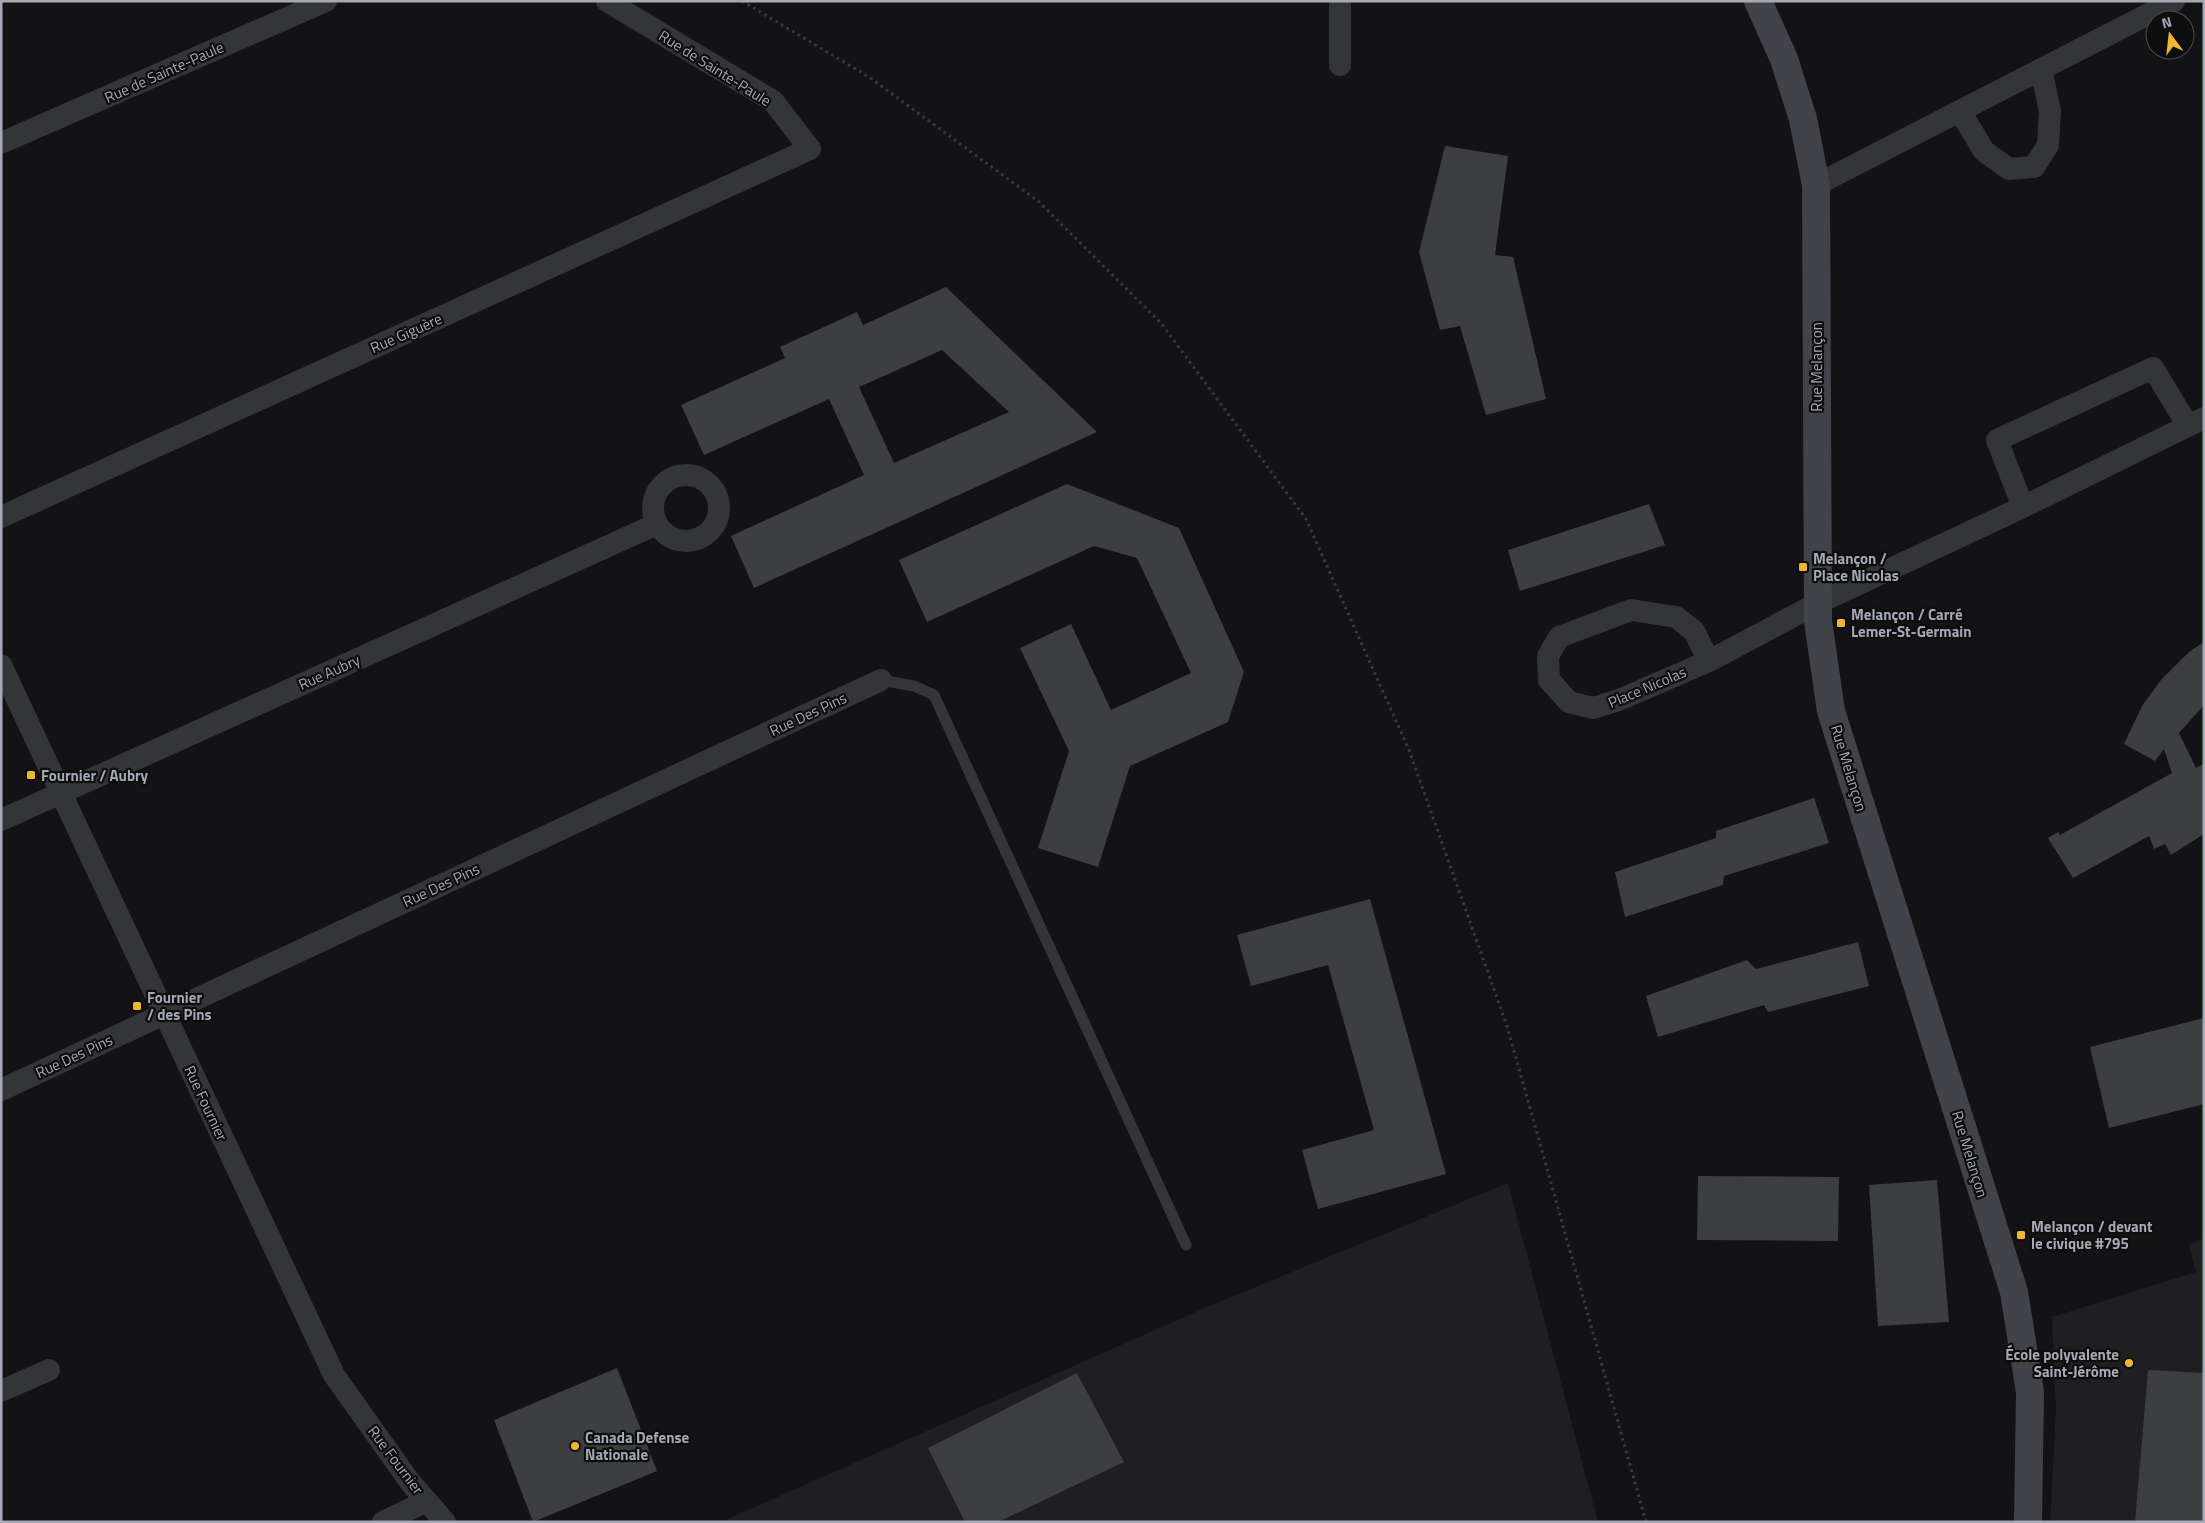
<svg xmlns="http://www.w3.org/2000/svg" width="2205" height="1523" font-family="'Titillium Web',sans-serif">
<rect width="100%" height="100%" fill="#131315"/>
<path fill="#1f1f21" d="M 1508,1183 L 1598,1522 L 721,1522 L 1207,1307 Z
M 2204,1238 L 2204,1522 L 2050,1522 L 2056,1410 L 2052,1317 L 2196,1272 L 2189,1245 Z"/>
<path fill="#3d3e42" fill-rule="evenodd" d="M 1445,146 L 1508,156 L 1495,255 L 1513,257 L 1546,399 L 1486,415 L 1460,326 L 1440,330 L 1419,252 Z
M 946,287 L 1097,432 L 754,588 L 731,536 L 864,475 L 829,399 L 704,455 L 681,405 L 785,358 L 780,347 L 857,312 L 863,325 ZM 942,350 L 1009,412 L 894,463 L 859,387 Z
M 1067,484 L 1179,528 L 1244,672 L 1228,722 L 1130,766 L 1098,867 L 1038,848 L 1069,751 L 1020,648 L 1071,624 L 1111,710 L 1191,673 L 1137,558 L 1094,546 L 927,622 L 899,560 Z
M 1649,504 L 1665,545 L 1520,591 L 1508,550 Z
M 2204,642 L 2204,705 L 2179,733 L 2196,768 L 2204,763 L 2204,834 L 2171,855 L 2165,844 L 2154,849 L 2149,836 L 2073,878 L 2048,838 L 2058,832 L 2060,835 L 2172,773 L 2164,749 L 2155,761 L 2124,744 L 2142,706 L 2161,680 L 2189,652 Z
M 1814,798 L 1829,843 L 1724,876 L 1723,885 L 1625,917 L 1615,872 L 1716,838 L 1716,831 Z
M 1370,899 L 1446,1174 L 1318,1209 L 1302,1150 L 1374,1130 L 1328,965 L 1251,986 L 1237,935 Z
M 1858,942 L 1869,986 L 1768,1012 L 1764,1005 L 1658,1037 L 1646,996 L 1747,960 L 1756,969 Z
M 2204,1018 L 2204,1104 L 2109,1128 L 2090,1047 Z
M 1698,1176 L 1839,1177 L 1838,1241 L 1697,1240 Z
M 1937,1180 L 1949,1322 L 1878,1326 L 1869,1185 Z
M 617,1368 L 657,1471 L 533,1522 L 494,1420 Z
M 2148,1370 L 2204,1373 L 2204,1522 L 2135,1522 Z
M 1077,1373 L 1124,1462 L 998,1522 L 965,1522 L 928,1448 Z"/>
<g fill="none" stroke-linecap="round" stroke-linejoin="round">
<path stroke="#3a3b40" stroke-width="3" stroke-dasharray="2.5 4" stroke-linecap="butt" d="M 742,1 L 869,77 L 1038,201 L 1161,323 L 1306,519 L 1409,750 L 1507,1026 L 1646,1522"/>
<path stroke="#343539" stroke-width="11" d="M 881,680 L 914,686 L 934,695 L 1186,1245"/>
<path stroke="#343539" stroke-width="22" d="M 1340,65 L 1340,1
M 1960,111 L 1984,151 L 2009,169 L 2034,167 L 2048,145 L 2050,111 L 2041,69
M 1,143 L 326,1
M 1816,185 L 2174,1
M653 508a33 33 0 1 1 66 0a33 33 0 1 1-66 0Z
M 2023,507 L 1997,440 L 2153,368 L 2188,426
M 1,517 L 810,149 L 773,101 L 607,1
M 1709,661 L 1694,631 L 1676,617 L 1631,610 L 1559,637 L 1548,656 L 1549,680 L 1569,702 L 1593,708 L 1619,700 L 1709,661 L 1818,603 L 2023,507 L 2204,418
M 1,665 L 334,1375 L 410,1482 L 445,1522
M 1,820 L 657,524
M 1,1090 L 881,680
M 1,1391 L 49,1370
M 383,1522 L 427,1501"/>
<path stroke="#424349" stroke-width="28" d="M 1758,1 L 1784,59 L 1803,119 L 1816,185 L 1818,621 L 1831,711 L 2014,1292 L 2030,1392 L 2028,1522"/>
</g>
<g fill="#efb730" stroke="#0e0e0f" stroke-width="2">
<rect x="1798" y="562" width="10" height="10" rx="2.5"/>
<rect x="1836" y="618" width="10" height="10" rx="2.5"/>
<rect x="26" y="770" width="10" height="10" rx="2.5"/>
<rect x="132" y="1001" width="10" height="10" rx="2.5"/>
<rect x="2016" y="1230" width="10" height="10" rx="2.5"/>
<circle cx="2129" cy="1363" r="5"/>
<circle cx="575" cy="1446" r="5"/>
</g>
<g text-anchor="middle" dominant-baseline="central" stroke-width="4.5" stroke-linejoin="round" paint-order="stroke">
<g font-size="15" fill="#a5a9b5" stroke="#0e0e0f">
<text transform="translate(715 68) rotate(32)">Rue de Sainte-Paule</text>
<text transform="translate(164 72) rotate(-24)">Rue de Sainte-Paule</text>
<text transform="translate(406 333) rotate(-24)">Rue Giguère</text>
<text transform="translate(1816 367) rotate(-90)">Rue Melançon</text>
<text transform="translate(329 672) rotate(-24)">Rue Aubry</text>
<text transform="translate(1647 687) rotate(-23)">Place Nicolas</text>
<text transform="translate(808 714) rotate(-25)">Rue Des Pins</text>
<text transform="translate(1849 768) rotate(73)">Rue Melançon</text>
<text transform="translate(441 885) rotate(-25)">Rue Des Pins</text>
<text transform="translate(74 1056) rotate(-25)">Rue Des Pins</text>
<text transform="translate(206 1103) rotate(65)">Rue Fournier</text>
<text transform="translate(1970 1154) rotate(73)">Rue Melançon</text>
<text transform="translate(396 1460) rotate(53)">Rue Fournier</text>
</g>
<g font-size="15" font-weight="bold" fill="#a5a9b5" stroke="#0e0e0f" text-anchor="start">
<text x="1813" y="558">Melançon /<tspan x="1813" dy="17">Place Nicolas</tspan></text>
<text x="1851" y="614">Melançon / Carré<tspan x="1851" dy="17">Lemer-St-Germain</tspan></text>
<text x="41" y="775">Fournier / Aubry</text>
<text x="147" y="997">Fournier<tspan x="147" dy="17">/ des Pins</tspan></text>
<text x="2031" y="1226">Melançon / devant<tspan x="2031" dy="17">le civique #795</tspan></text>
<text x="2119" y="1354" text-anchor="end">École polyvalente<tspan x="2119" dy="17">Saint-Jérôme</tspan></text>
<text x="585" y="1437">Canada Defense<tspan x="585" dy="17">Nationale</tspan></text>
</g>
</g>
<rect width="2205" height="1523" fill="none" stroke="#a5a9b5" stroke-width="5"/>
<g transform="translate(2170 35) rotate(345)"><circle r="24" fill="#0e0e0f" stroke="#4a4c51"/>
<path d="M0-4L9 19L0 12L-9 19Z" fill="#efb730"/>
<text y="-8" font-size="14" font-weight="bold" text-anchor="middle" fill="#a5a9b5">N</text>
</g>
</svg>
